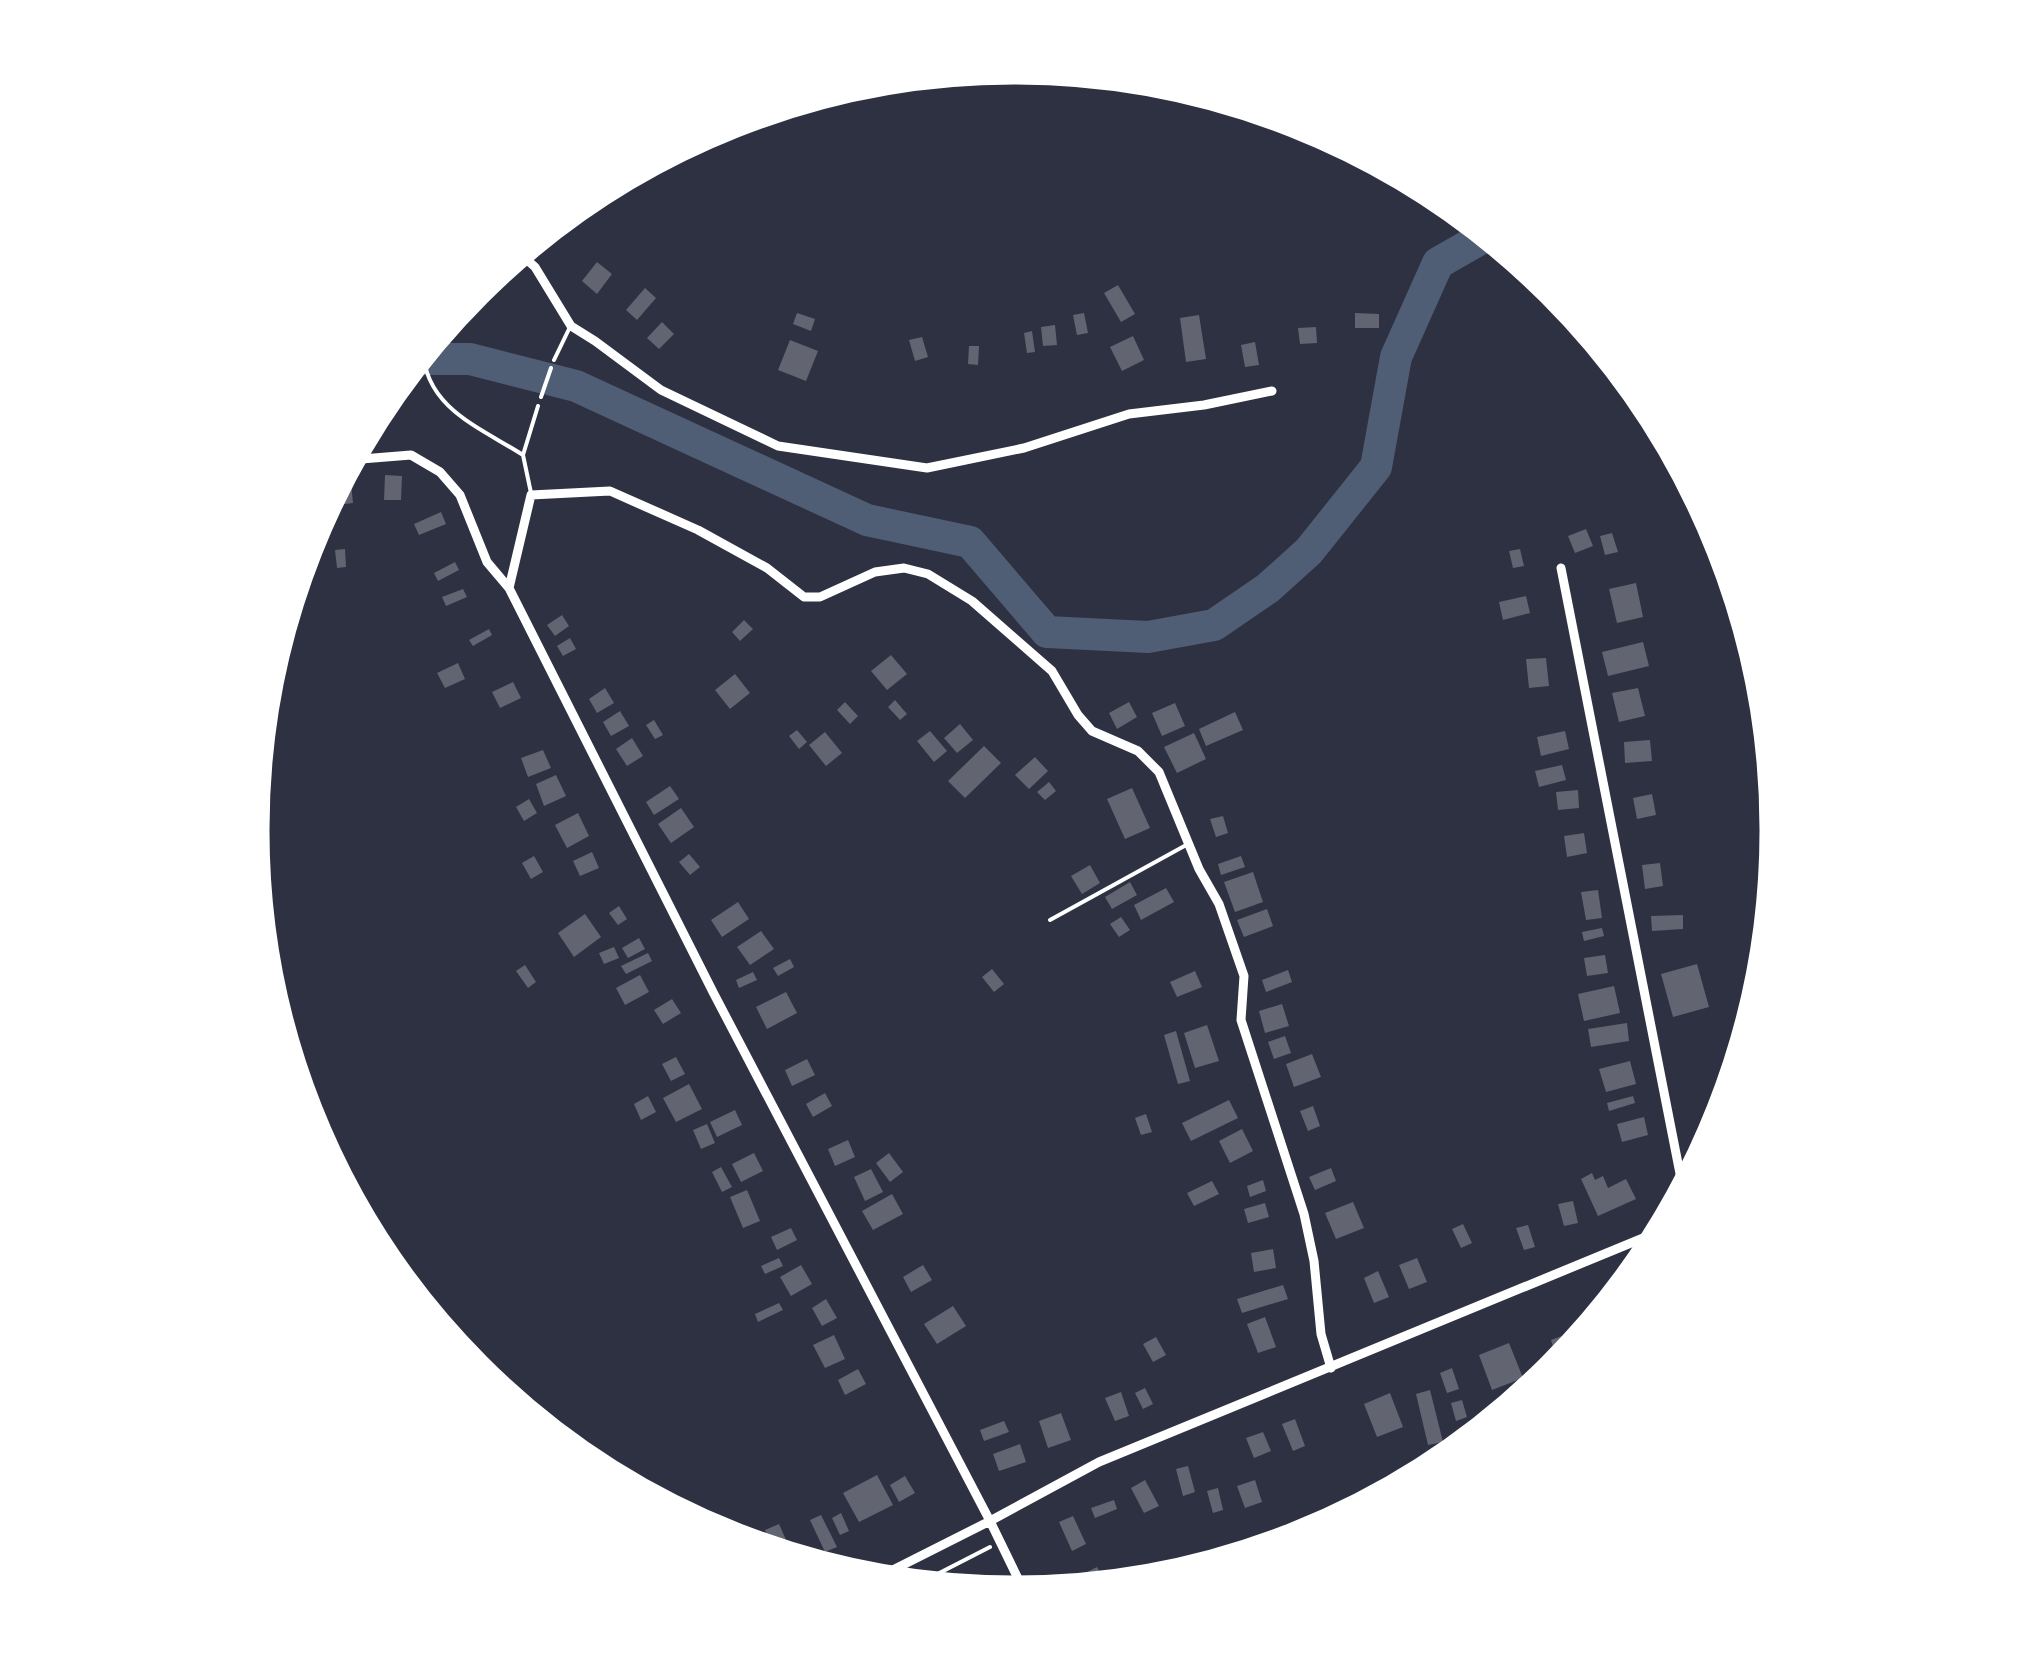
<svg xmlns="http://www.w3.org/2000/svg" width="2029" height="1661" font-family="Montserrat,sans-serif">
<rect width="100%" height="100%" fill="#2d3142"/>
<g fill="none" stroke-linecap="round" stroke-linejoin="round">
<path stroke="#4f5d75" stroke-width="32" d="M 416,359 L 470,359 L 576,386 L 867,520 L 970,542 L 1047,632 L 1148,637 L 1214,625 L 1268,588 L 1309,551 L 1376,467 L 1396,357 L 1438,263 L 1489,234"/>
</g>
<path fill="#626471" d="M 597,262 L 612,274 L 597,294 L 582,281 Z
M 1118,285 L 1135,314 L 1121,322 L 1104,293 Z
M 645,288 L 656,298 L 637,320 L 626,310 Z
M 797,313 L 815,319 L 811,331 L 793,324 Z
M 1084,313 L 1088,333 L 1077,335 L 1073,315 Z
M 1355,313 L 1379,314 L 1379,328 L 1355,328 Z
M 1199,315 L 1206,359 L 1186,362 L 1180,318 Z
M 662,322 L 674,334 L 659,349 L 647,338 Z
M 1055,325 L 1057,345 L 1043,346 L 1041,327 Z
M 1316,327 L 1317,343 L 1300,344 L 1298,328 Z
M 1032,331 L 1035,352 L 1027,353 L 1024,333 Z
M 1133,336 L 1144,360 L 1122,371 L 1110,347 Z
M 922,337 L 928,357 L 915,361 L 909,340 Z
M 790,340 L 818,351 L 806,381 L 778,370 Z
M 1255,342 L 1259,365 L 1245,367 L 1241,345 Z
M 969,346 L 979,346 L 978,365 L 968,364 Z
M 385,475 L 402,476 L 401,500 L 384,500 Z
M 351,483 L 353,503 L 329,506 L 328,499 L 335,485 Z
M 441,512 L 446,524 L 419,535 L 414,524 Z
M 1586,529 L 1593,546 L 1575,553 L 1568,536 Z
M 1612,533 L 1618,552 L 1605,555 L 1600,536 Z
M 345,549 L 346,567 L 337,568 L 335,550 Z
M 1520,549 L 1524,566 L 1513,568 L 1509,551 Z
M 455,562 L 459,570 L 438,581 L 434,573 Z
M 1636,583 L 1643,617 L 1617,623 L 1609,589 Z
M 463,589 L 467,597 L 446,606 L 442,597 Z
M 1526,596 L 1530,613 L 1503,620 L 1499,602 Z
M 562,615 L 569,626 L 555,636 L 547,625 Z
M 744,620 L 753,629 L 740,641 L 732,632 Z
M 489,629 L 492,635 L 473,646 L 469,640 Z
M 570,638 L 576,649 L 563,656 L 557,646 Z
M 1643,642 L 1649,666 L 1608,676 L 1602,652 Z
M 891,655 L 907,674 L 887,690 L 871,671 Z
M 1546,658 L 1549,686 L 1529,688 L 1526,659 Z
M 458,663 L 465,679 L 445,688 L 437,673 Z
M 735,674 L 750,693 L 730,709 L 715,690 Z
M 513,682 L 521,698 L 500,708 L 492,692 Z
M 605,688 L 614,703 L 597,713 L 589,699 Z
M 1638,688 L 1645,716 L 1619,722 L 1612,693 Z
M 895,700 L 907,714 L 900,720 L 888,707 Z
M 845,702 L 858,716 L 850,724 L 837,710 Z
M 1129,702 L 1137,717 L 1117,729 L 1109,713 Z
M 1175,703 L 1185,726 L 1162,736 L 1152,713 Z
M 620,711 L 629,726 L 611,736 L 603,722 Z
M 1235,712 L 1243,730 L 1206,746 L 1199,729 Z
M 654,720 L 663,735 L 655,739 L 646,725 Z
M 960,724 L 973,740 L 957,753 L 944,738 Z
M 797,730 L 807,742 L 799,749 L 789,736 Z
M 930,731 L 947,751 L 934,762 L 917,741 Z
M 1565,731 L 1569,749 L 1541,756 L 1537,737 Z
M 825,732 L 842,753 L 826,766 L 809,745 Z
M 1194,733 L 1206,759 L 1177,773 L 1164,747 Z
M 632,738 L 643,756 L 627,766 L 616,749 Z
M 1650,740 L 1652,761 L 1625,763 L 1624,742 Z
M 984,746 L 1001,763 L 965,798 L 948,781 Z
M 543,750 L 551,768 L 528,777 L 521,758 Z
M 1035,757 L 1048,771 L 1029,789 L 1015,775 Z
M 1562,765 L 1566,780 L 1539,787 L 1535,771 Z
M 556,775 L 566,796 L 544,806 L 536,784 Z
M 1049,782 L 1056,791 L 1045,800 L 1037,792 Z
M 670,786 L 679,799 L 654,815 L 646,802 Z
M 1132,788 L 1150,828 L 1125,839 L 1107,799 Z
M 1578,790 L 1579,808 L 1558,810 L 1556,792 Z
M 1652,794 L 1656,815 L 1637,819 L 1633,798 Z
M 529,799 L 537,813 L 524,821 L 516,807 Z
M 681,808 L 694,827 L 671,843 L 658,824 Z
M 578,813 L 589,836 L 567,848 L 555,825 Z
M 1223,816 L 1228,833 L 1216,837 L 1210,819 Z
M 1584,833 L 1587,853 L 1567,857 L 1564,836 Z
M 592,852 L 599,868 L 580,876 L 573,861 Z
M 689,854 L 700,867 L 690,875 L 679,862 Z
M 534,856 L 543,872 L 531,879 L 522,863 Z
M 1241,856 L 1245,867 L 1221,875 L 1218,864 Z
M 1660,863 L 1663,886 L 1645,889 L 1642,865 Z
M 1090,865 L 1100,883 L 1082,894 L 1071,876 Z
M 1253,872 L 1263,902 L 1235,912 L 1224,882 Z
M 1130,882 L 1137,895 L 1112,909 L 1105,897 Z
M 1166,888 L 1174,902 L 1141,920 L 1134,905 Z
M 1598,890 L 1602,918 L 1586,920 L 1581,892 Z
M 738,902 L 749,919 L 722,937 L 711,920 Z
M 619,906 L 627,919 L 618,925 L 609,913 Z
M 1267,909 L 1273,926 L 1244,937 L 1237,920 Z
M 585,914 L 601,937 L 574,957 L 558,933 Z
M 1683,915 L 1683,929 L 1652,931 L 1651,916 Z
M 1121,917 L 1130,930 L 1119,937 L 1110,924 Z
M 1602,928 L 1604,936 L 1584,941 L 1582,932 Z
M 761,931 L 774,949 L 750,965 L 737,947 Z
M 639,938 L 645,949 L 628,958 L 622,948 Z
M 614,947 L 619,958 L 604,964 L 599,953 Z
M 648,953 L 652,961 L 626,974 L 621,966 Z
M 1605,955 L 1608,973 L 1587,976 L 1584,958 Z
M 790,959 L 794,967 L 778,976 L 773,968 Z
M 1697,964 L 1709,1007 L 1673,1017 L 1661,974 Z
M 525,965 L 536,982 L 528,988 L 516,971 Z
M 992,969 L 1004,984 L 994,992 L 982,977 Z
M 1288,970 L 1292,982 L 1266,992 L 1262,980 Z
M 1195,971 L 1202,987 L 1177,997 L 1170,982 Z
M 753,972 L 757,980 L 739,988 L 736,980 Z
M 640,975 L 649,992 L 625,1005 L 616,988 Z
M 1614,986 L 1620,1013 L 1584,1021 L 1578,994 Z
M 786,992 L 797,1013 L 767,1029 L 756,1007 Z
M 672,999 L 681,1013 L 663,1024 L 654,1010 Z
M 1282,1004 L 1289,1026 L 1265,1033 L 1259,1011 Z
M 1627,1023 L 1629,1041 L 1591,1047 L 1588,1029 Z
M 1207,1025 L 1219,1061 L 1195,1068 L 1184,1033 Z
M 1176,1031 L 1190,1081 L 1178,1084 L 1164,1035 Z
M 1285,1036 L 1291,1053 L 1274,1059 L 1268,1042 Z
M 1312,1054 L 1321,1077 L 1294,1087 L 1286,1064 Z
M 676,1057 L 685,1074 L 671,1081 L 662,1064 Z
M 807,1059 L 815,1075 L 792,1086 L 785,1070 Z
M 1630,1061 L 1636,1084 L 1606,1092 L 1599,1069 Z
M 689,1084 L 702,1109 L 676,1122 L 663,1098 Z
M 825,1093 L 832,1106 L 813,1117 L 806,1104 Z
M 648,1096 L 656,1112 L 641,1120 L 634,1104 Z
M 1633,1096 L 1635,1103 L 1609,1111 L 1607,1103 Z
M 1229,1100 L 1238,1118 L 1191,1141 L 1182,1123 Z
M 1313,1106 L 1320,1126 L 1308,1131 L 1300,1111 Z
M 735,1110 L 742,1125 L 717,1137 L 710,1122 Z
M 1146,1114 L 1152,1132 L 1141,1135 L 1135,1118 Z
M 1644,1117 L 1648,1135 L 1622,1142 L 1617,1124 Z
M 707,1124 L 715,1143 L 701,1149 L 693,1130 Z
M 1242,1129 L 1253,1151 L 1230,1163 L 1219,1141 Z
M 848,1140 L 855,1157 L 835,1166 L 828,1149 Z
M 754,1153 L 763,1171 L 741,1182 L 732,1164 Z
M 889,1153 L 903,1172 L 890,1182 L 876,1163 Z
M 721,1167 L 732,1187 L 722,1192 L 712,1172 Z
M 1331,1168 L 1336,1181 L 1315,1190 L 1309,1177 Z
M 871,1169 L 883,1192 L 865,1201 L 854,1177 Z
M 1592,1173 L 1595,1180 L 1603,1176 L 1608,1188 L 1626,1179 L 1636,1199 L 1598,1216 L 1581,1179 Z
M 1263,1180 L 1266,1191 L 1250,1197 L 1247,1186 Z
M 1212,1181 L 1219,1194 L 1194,1206 L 1187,1193 Z
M 747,1190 L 760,1221 L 743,1228 L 730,1197 Z
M 892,1194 L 903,1214 L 873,1230 L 862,1211 Z
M 1573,1201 L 1578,1223 L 1564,1226 L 1558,1204 Z
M 1353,1202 L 1364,1228 L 1336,1239 L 1325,1213 Z
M 1265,1203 L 1269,1217 L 1248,1223 L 1244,1209 Z
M 1463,1224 L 1472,1243 L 1461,1248 L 1452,1229 Z
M 1528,1225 L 1535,1247 L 1524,1250 L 1516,1228 Z
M 791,1228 L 797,1240 L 777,1250 L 771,1237 Z
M 1273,1249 L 1276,1268 L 1254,1272 L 1251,1253 Z
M 779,1258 L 783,1266 L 765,1274 L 761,1266 Z
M 1417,1258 L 1427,1282 L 1409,1289 L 1399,1265 Z
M 801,1265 L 812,1284 L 791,1296 L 780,1277 Z
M 923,1265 L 932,1280 L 911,1292 L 903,1277 Z
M 1378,1271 L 1389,1297 L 1374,1303 L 1364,1278 Z
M 1283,1285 L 1288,1299 L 1242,1313 L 1237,1299 Z
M 826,1299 L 837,1318 L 822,1326 L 812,1308 Z
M 779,1303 L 783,1310 L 758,1322 L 755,1314 Z
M 953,1306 L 966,1326 L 937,1344 L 924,1324 Z
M 1265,1317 L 1276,1347 L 1258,1353 L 1247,1324 Z
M 1570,1333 L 1575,1348 L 1559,1367 L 1551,1340 Z
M 834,1335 L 845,1359 L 825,1368 L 813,1345 Z
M 1156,1337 L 1166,1355 L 1153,1362 L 1143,1344 Z
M 1509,1343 L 1523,1378 L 1492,1390 L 1479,1355 Z
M 1452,1368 L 1459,1389 L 1447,1393 L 1440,1373 Z
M 858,1369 L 866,1384 L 845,1395 L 838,1380 Z
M 1145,1388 L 1153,1404 L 1143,1409 L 1135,1393 Z
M 1430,1390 L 1443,1442 L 1428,1445 L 1416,1394 Z
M 1121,1392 L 1129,1416 L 1115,1421 L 1105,1398 Z
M 1390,1393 L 1403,1427 L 1377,1437 L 1364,1404 Z
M 1462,1400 L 1467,1417 L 1456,1421 L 1451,1403 Z
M 1061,1413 L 1071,1440 L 1048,1448 L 1039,1421 Z
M 1295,1419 L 1305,1446 L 1293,1451 L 1282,1424 Z
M 1004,1421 L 1009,1432 L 984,1441 L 980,1430 Z
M 1263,1432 L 1271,1451 L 1254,1458 L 1246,1438 Z
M 1020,1444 L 1026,1462 L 999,1471 L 993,1454 Z
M 1188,1466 L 1195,1492 L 1183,1496 L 1176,1469 Z
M 877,1475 L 893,1505 L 859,1522 L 843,1493 Z
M 905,1476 L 915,1493 L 899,1502 L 890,1485 Z
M 1145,1480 L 1159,1506 L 1144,1513 L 1131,1488 Z
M 1255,1480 L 1262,1502 L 1245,1508 L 1237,1486 Z
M 1218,1488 L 1223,1510 L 1213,1513 L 1207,1491 Z
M 1114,1500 L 1117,1509 L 1095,1518 L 1091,1508 Z
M 841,1513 L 849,1531 L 840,1535 L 832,1518 Z
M 821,1515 L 837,1547 L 825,1552 L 810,1520 Z
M 1073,1516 L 1086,1544 L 1072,1551 L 1059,1522 Z
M 779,1524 L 795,1560 L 775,1554 L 765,1530 Z
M 1097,1567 L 1104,1580 L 1087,1589 L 1076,1590 L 1071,1580 Z"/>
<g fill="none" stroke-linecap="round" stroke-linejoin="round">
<path stroke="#fff" stroke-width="4" d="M 541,397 L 551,368
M 914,1586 L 990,1547"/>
<path stroke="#fff" stroke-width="4" d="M 423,350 C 425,408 481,428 523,455
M 554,360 L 569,329
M 531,493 L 523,455 L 538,406
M 1050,920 L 1188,844"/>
<path stroke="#fff" stroke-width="9" d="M 518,252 L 535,267 L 571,326 L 595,341 L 661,390 L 778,446 L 927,468 L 1024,448 L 1129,414 L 1204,405 L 1272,391
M 349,460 L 411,455 L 440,472 L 460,495 L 487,562 L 509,588 L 714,994 L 990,1521 L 1026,1595
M 1561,568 L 1684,1194
M 509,588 L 531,495 L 610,491 L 698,530 L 767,568 L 804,597 L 820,597 L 875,572 L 904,568 L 928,574 L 972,601 L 1052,671 L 1078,715 L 1092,731 L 1138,751 L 1159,772 L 1199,869 L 1219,904 L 1244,976 L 1241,1020 L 1304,1214 L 1314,1261 L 1321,1334 L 1331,1368
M 869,1582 L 990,1521 L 1099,1462 L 1665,1229"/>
</g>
<path d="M0 0H2029V1661H0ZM1014 82H1015A747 747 0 0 1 1762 829V831A747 747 0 0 1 1015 1578H1014A747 747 0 0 1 267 831V829A747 747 0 0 1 1014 82Z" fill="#fff" fill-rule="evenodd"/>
<path fill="none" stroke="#fff" stroke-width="5" d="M1014 82H1015A747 747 0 0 1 1762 829V831A747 747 0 0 1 1015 1578H1014A747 747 0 0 1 267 831V829A747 747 0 0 1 1014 82Z"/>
</svg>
